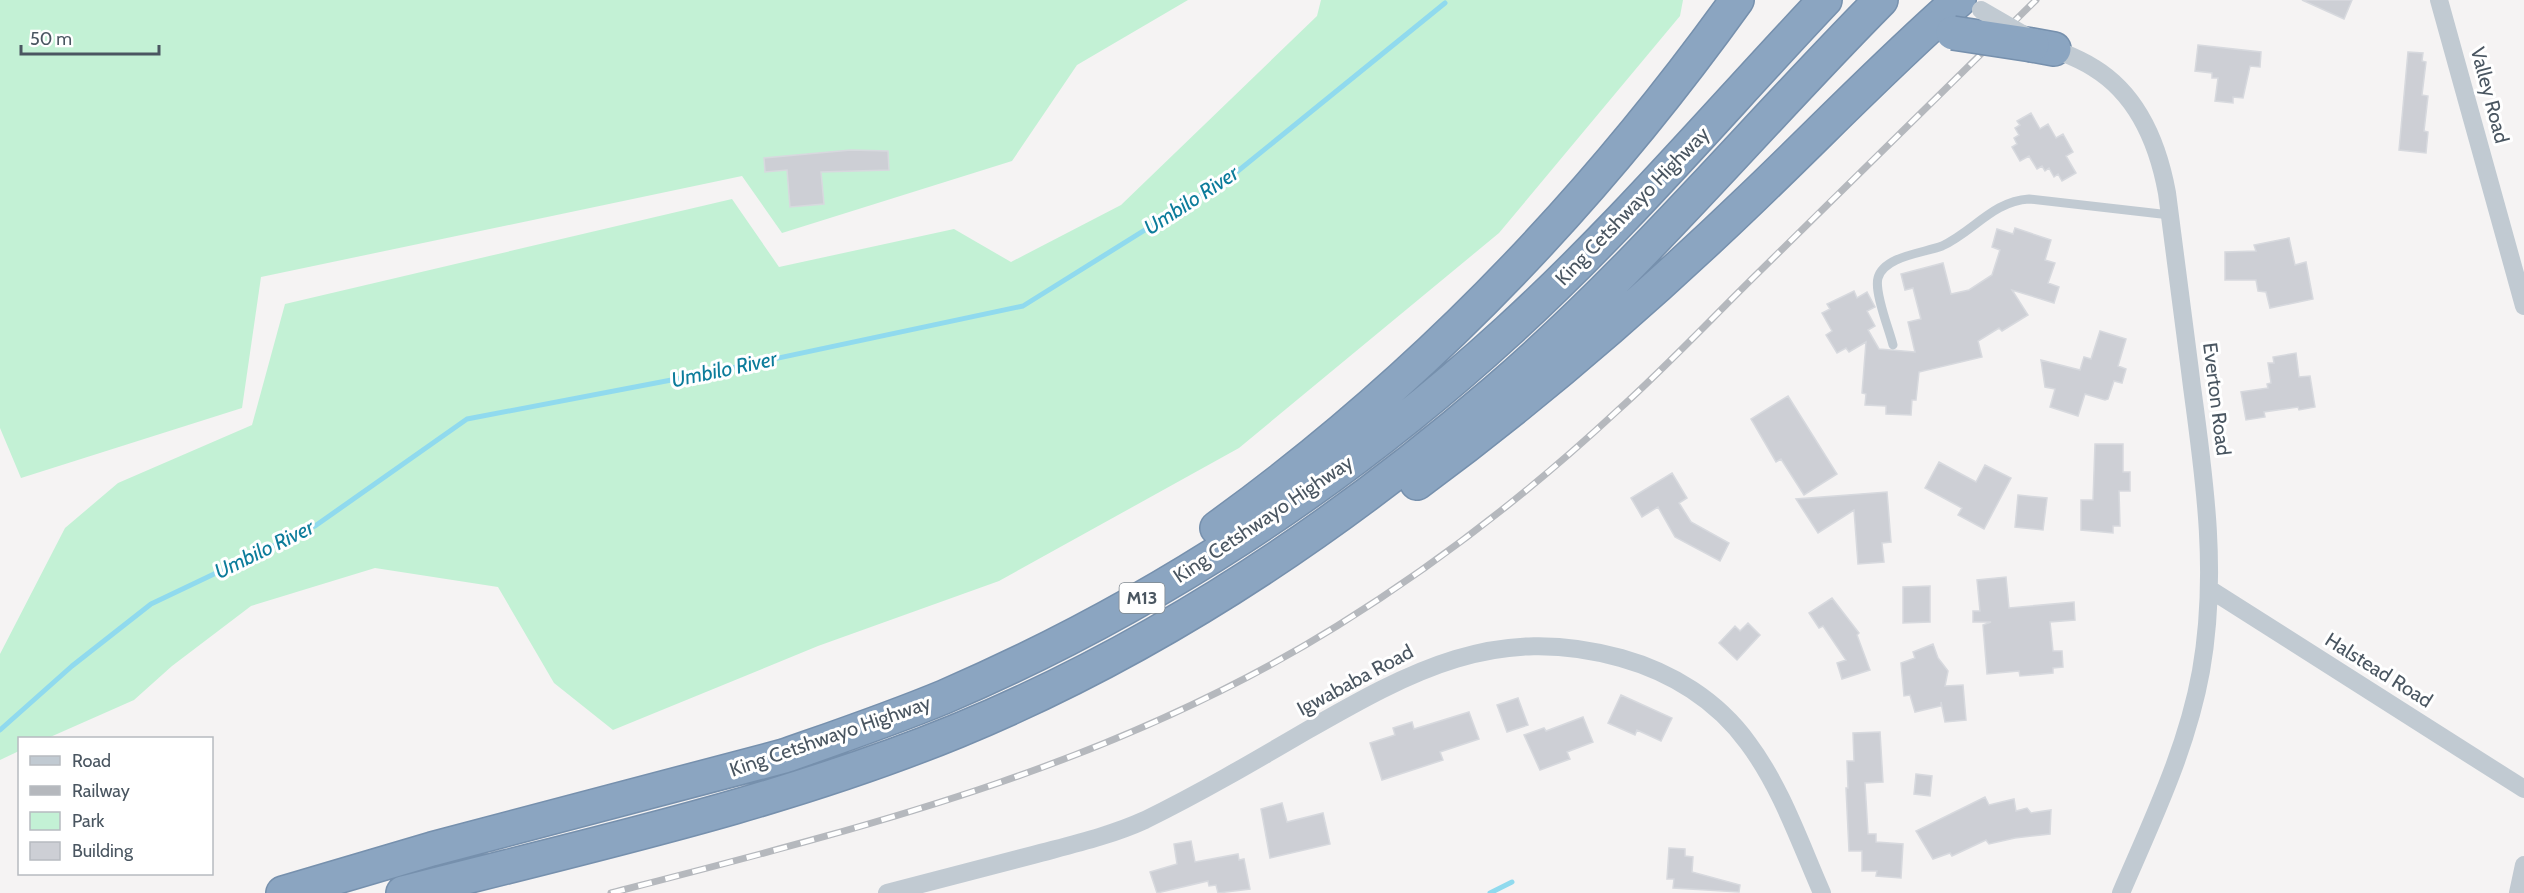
<svg xmlns="http://www.w3.org/2000/svg" width="2524" height="893" font-family="Cabin,sans-serif">
<rect width="100%" height="100%" fill="#f5f3f3"/>
<path fill="#c3f1d5" d="M 0,0 L 1188,0 L 1077,65 L 1012,161 L 782,233 L 742,176 L 261,277 L 242,408 L 21,478 L 0,428 Z
M 1321,0 L 1683,0 L 1680,16 L 1499,233 L 1239,448 L 999,581 L 818,646 L 613,730 L 554,683 L 498,587 L 375,568 L 251,606 L 172,666 L 134,700 L 48,738 L 20,738 L 19,751 L 0,760 L 0,654 L 65,528 L 118,483 L 252,425 L 285,304 L 732,199 L 779,267 L 954,229 L 1011,262 L 1121,205 L 1317,16 Z"/>
<g fill="none" stroke-linecap="round" stroke-linejoin="round">
<path stroke="#90daee" stroke-width="5" d="M 0,730 L 72,666 L 151,604 L 315,526 L 467,419 L 708,373 L 1023,306 L 1233,175 L 1445,3
M 1490,893 L 1512,882"/>
</g>
<path fill="#cdcfd5" stroke="#d7d9de" stroke-width="1.5" d="M 2302,0 L 2352,0 L 2344,19 Z
M 2198,45 L 2261,52 L 2260,67 L 2250,66 L 2243,98 L 2233,97 L 2233,103 L 2215,101 L 2218,78 L 2212,78 L 2212,73 L 2195,71 Z
M 2408,52 L 2423,53 L 2422,61 L 2426,62 L 2422,95 L 2428,96 L 2424,131 L 2428,132 L 2426,153 L 2399,150 Z
M 2031,113 L 2040,129 L 2048,124 L 2056,138 L 2063,134 L 2073,152 L 2066,156 L 2076,173 L 2062,181 L 2058,174 L 2054,177 L 2049,168 L 2045,171 L 2042,166 L 2037,169 L 2029,156 L 2020,161 L 2012,147 L 2017,144 L 2014,138 L 2019,135 L 2015,128 L 2020,125 L 2017,121 Z
M 851,150 L 888,151 L 889,170 L 821,172 L 824,204 L 790,207 L 787,170 L 765,172 L 764,158 Z
M 2015,228 L 2051,240 L 2045,260 L 2055,263 L 2048,283 L 2059,287 L 2054,303 L 2012,290 L 2028,315 L 2002,331 L 1999,328 L 1978,341 L 1982,357 L 1919,372 L 1916,400 L 1912,400 L 1911,415 L 1886,414 L 1886,406 L 1865,405 L 1866,394 L 1862,393 L 1866,342 L 1849,352 L 1846,348 L 1837,353 L 1826,335 L 1832,331 L 1822,313 L 1830,309 L 1827,304 L 1854,291 L 1857,298 L 1867,292 L 1875,307 L 1867,311 L 1875,326 L 1868,330 L 1879,349 L 1915,352 L 1908,322 L 1921,319 L 1913,288 L 1905,290 L 1901,274 L 1943,263 L 1951,294 L 1969,290 L 1992,275 L 2000,250 L 1992,247 L 1997,229 L 2013,234 Z
M 2289,238 L 2295,265 L 2306,262 L 2313,299 L 2270,308 L 2266,292 L 2258,291 L 2256,280 L 2225,280 L 2225,252 L 2256,251 L 2254,245 Z
M 2100,331 L 2126,339 L 2118,366 L 2126,369 L 2122,383 L 2114,381 L 2108,399 L 2105,400 L 2085,394 L 2078,416 L 2050,407 L 2055,389 L 2045,387 L 2041,360 L 2080,370 L 2084,357 L 2091,359 Z
M 2296,353 L 2299,377 L 2310,376 L 2315,407 L 2299,410 L 2298,407 L 2264,412 L 2265,417 L 2246,420 L 2241,392 L 2268,388 L 2267,384 L 2271,383 L 2268,363 L 2274,363 L 2273,357 Z
M 1788,396 L 1837,474 L 1804,495 L 1781,459 L 1776,462 L 1751,419 Z
M 2095,444 L 2123,444 L 2123,472 L 2130,472 L 2130,491 L 2119,491 L 2120,526 L 2113,526 L 2113,533 L 2081,530 L 2081,500 L 2093,500 Z
M 1939,462 L 1976,482 L 1985,465 L 2011,478 L 1984,529 L 1958,515 L 1962,508 L 1925,488 Z
M 1672,473 L 1687,498 L 1679,503 L 1691,522 L 1729,543 L 1720,561 L 1675,537 L 1658,507 L 1642,517 L 1631,498 Z
M 1887,492 L 1891,542 L 1882,543 L 1884,562 L 1858,564 L 1854,510 L 1818,533 L 1796,499 Z
M 2018,495 L 2047,498 L 2043,530 L 2015,527 Z
M 2006,577 L 2009,608 L 2074,602 L 2075,620 L 2050,622 L 2053,651 L 2062,651 L 2063,667 L 2053,668 L 2053,673 L 2020,676 L 2019,671 L 1987,674 L 1983,625 L 1991,622 L 1973,622 L 1973,611 L 1980,611 L 1977,580 Z
M 1930,586 L 1930,622 L 1903,623 L 1903,587 Z
M 1832,598 L 1859,633 L 1857,635 L 1870,670 L 1842,679 L 1837,663 L 1846,660 L 1823,626 L 1819,628 L 1809,613 Z
M 1748,623 L 1760,635 L 1737,660 L 1719,643 L 1735,626 L 1740,631 Z
M 1933,644 L 1938,658 L 1948,671 L 1945,686 L 1963,685 L 1966,720 L 1945,722 L 1941,702 L 1941,706 L 1915,712 L 1910,695 L 1904,696 L 1901,663 L 1915,658 L 1913,652 Z
M 1621,695 L 1672,718 L 1661,741 L 1637,730 L 1635,735 L 1608,723 Z
M 1518,698 L 1528,725 L 1507,732 L 1497,705 Z
M 1469,712 L 1479,739 L 1440,752 L 1443,760 L 1382,780 L 1370,743 L 1395,735 L 1393,728 L 1412,722 L 1414,729 Z
M 1583,717 L 1593,742 L 1567,752 L 1570,759 L 1540,770 L 1524,735 L 1544,728 L 1546,731 Z
M 1880,732 L 1883,782 L 1865,783 L 1868,834 L 1876,834 L 1876,842 L 1903,844 L 1901,878 L 1876,876 L 1877,871 L 1862,871 L 1862,851 L 1849,851 L 1846,788 L 1848,788 L 1847,761 L 1854,761 L 1853,733 Z
M 1916,774 L 1932,776 L 1930,796 L 1914,794 Z
M 1985,797 L 1989,805 L 2014,799 L 2016,811 L 2027,808 L 2031,813 L 2051,810 L 2050,834 L 2015,838 L 1989,844 L 1986,840 L 1952,856 L 1950,853 L 1933,859 L 1916,831 Z
M 1282,803 L 1287,822 L 1323,813 L 1330,844 L 1270,858 L 1261,809 Z
M 1191,841 L 1195,862 L 1238,854 L 1239,860 L 1244,859 L 1250,889 L 1218,893 L 1216,885 L 1209,886 L 1208,881 L 1157,893 L 1150,872 L 1177,864 L 1174,844 Z
M 1669,848 L 1685,849 L 1685,856 L 1693,857 L 1692,872 L 1740,885 L 1739,892 L 1673,888 L 1674,879 L 1667,879 Z"/>
<g fill="none" stroke-linecap="round" stroke-linejoin="round">
<defs>
<path id="highway" d="M 2032,45 L 2054,49
M 1417,483 C 1535,396 1646,300 1752,198 C 1821,132 1887,63 1959,0
M 1217,528 C 1418,383 1592,202 1737,0
M 283,893 L 432,849 L 784,756 C 838,737 891,719 944,697 C 1151,608 1342,483 1508,331 C 1621,228 1720,111 1825,0
M 403,893 C 589,845 779,804 957,731 C 1153,650 1334,530 1495,392 C 1634,273 1752,130 1881,0"/>
</defs>
<use href="#highway" stroke="#7690ad" stroke-width="36"/>
<path stroke="#c1cad2" stroke-width="9" d="M 1893,345 C 1889,329 1874,292 1878,278 C 1884,256 1924,253 1942,246 C 1973,232 1993,201 2029,199 L 2170,215"/>
<path stroke="#c1cad2" stroke-width="18" d="M 2439,0 L 2524,306
M 2047,46 C 2063,53 2079,58 2094,68 C 2138,95 2158,144 2167,193 C 2175,257 2184,322 2192,387 C 2205,482 2218,575 2201,671 C 2187,749 2152,821 2121,893
M 2211,590 L 2524,789
M 887,893 C 936,880 984,868 1033,855 C 1070,845 1110,836 1145,820 C 1200,793 1253,762 1306,731 C 1411,671 1496,623 1621,658 C 1671,672 1717,700 1748,743 C 1781,787 1800,843 1822,893
M 2518,893 L 2524,865"/>
<use href="#highway" stroke="#8ba5c1" stroke-width="33"/>
<defs>
<path id="rail" d="M 611,893 C 866,827 1110,767 1337,626 C 1437,564 1531,491 1617,411 C 1666,367 1712,318 1759,272 C 1851,181 1944,91 2036,0"/>
</defs>
<use href="#rail" stroke="#b5b8bd" stroke-width="7"/>
<use href="#rail" stroke="#fff" stroke-width="4.5" stroke-dasharray="14" stroke-linecap="butt"/>
<defs>
<path id="highway-bridge" d="M 1953,33 L 2032,45"/>
</defs>
<use href="#highway-bridge" stroke="#7690ad" stroke-width="36" stroke-linecap="butt"/>
<path stroke="#c1cad2" stroke-width="18" d="M 1981,10 L 2026,36"/>
<use href="#highway-bridge" stroke="#8ba5c1" stroke-width="33"/>
</g>
<g text-anchor="middle" dominant-baseline="central" stroke-width="6" stroke-linejoin="round" paint-order="stroke">
<rect fill="#fff" stroke="#808990" stroke-width="1.5" x="1119.5" y="583" width="45" height="30" rx="4.5"/>
<g font-size="18" font-weight="bold" fill="#4a5661">
<text x="1142" y="598">M13</text>
</g>
<g font-size="20" fill="#4a5661" stroke="#fff">
<text transform="translate(2490 95) rotate(75)">Valley Road</text>
<text transform="translate(1632 206) rotate(-46)">King Cetshwayo Highway</text>
<text transform="translate(2217 399) rotate(83)">Everton Road</text>
<text transform="translate(1263 519) rotate(-34)">King Cetshwayo Highway</text>
<text transform="translate(2379 670) rotate(32)">Halstead Road</text>
<text transform="translate(1355 680) rotate(-28)">Igwababa Road</text>
<text transform="translate(830 736) rotate(-19)">King Cetshwayo Highway</text>
</g>
<g font-size="21" font-style="italic" fill="#0c7c9b" stroke="#fff">
<text transform="translate(1191 200) rotate(-33)">Umbilo River</text>
<text transform="translate(724 369) rotate(-12)">Umbilo River</text>
<text transform="translate(264 549) rotate(-26)">Umbilo River</text>
</g>
</g>
<rect x="18" y="737" width="195" height="138" fill="#ffffff" stroke="#b7bbc0" stroke-width="1.5"/>
<rect x="30" y="756" width="30" height="9" fill="#c1cad2" stroke="#b7bbc0" stroke-width="1.5"/>
<text x="72" y="767" font-size="18" fill="#4a5661">Road</text>
<rect x="30" y="786" width="30" height="9" fill="#b5b8bd" stroke="#b7bbc0" stroke-width="1.5"/>
<text x="72" y="797" font-size="18" fill="#4a5661">Railway</text>
<rect x="30" y="812" width="30" height="18" fill="#c3f1d5" stroke="#b7bbc0" stroke-width="1.5"/>
<text x="72" y="827" font-size="18" fill="#4a5661">Park</text>
<rect x="30" y="842" width="30" height="18" fill="#cdcfd5" stroke="#b7bbc0" stroke-width="1.5"/>
<text x="72" y="857" font-size="18" fill="#4a5661">Building</text>
<path d="M21 45v9h138v-9" fill="none" stroke="#4a5661" stroke-width="3"/>
<text x="30" y="45" font-size="18" fill="#4a5661" stroke="#ffffff" stroke-width="4.5" paint-order="stroke">50 m</text>
</svg>
